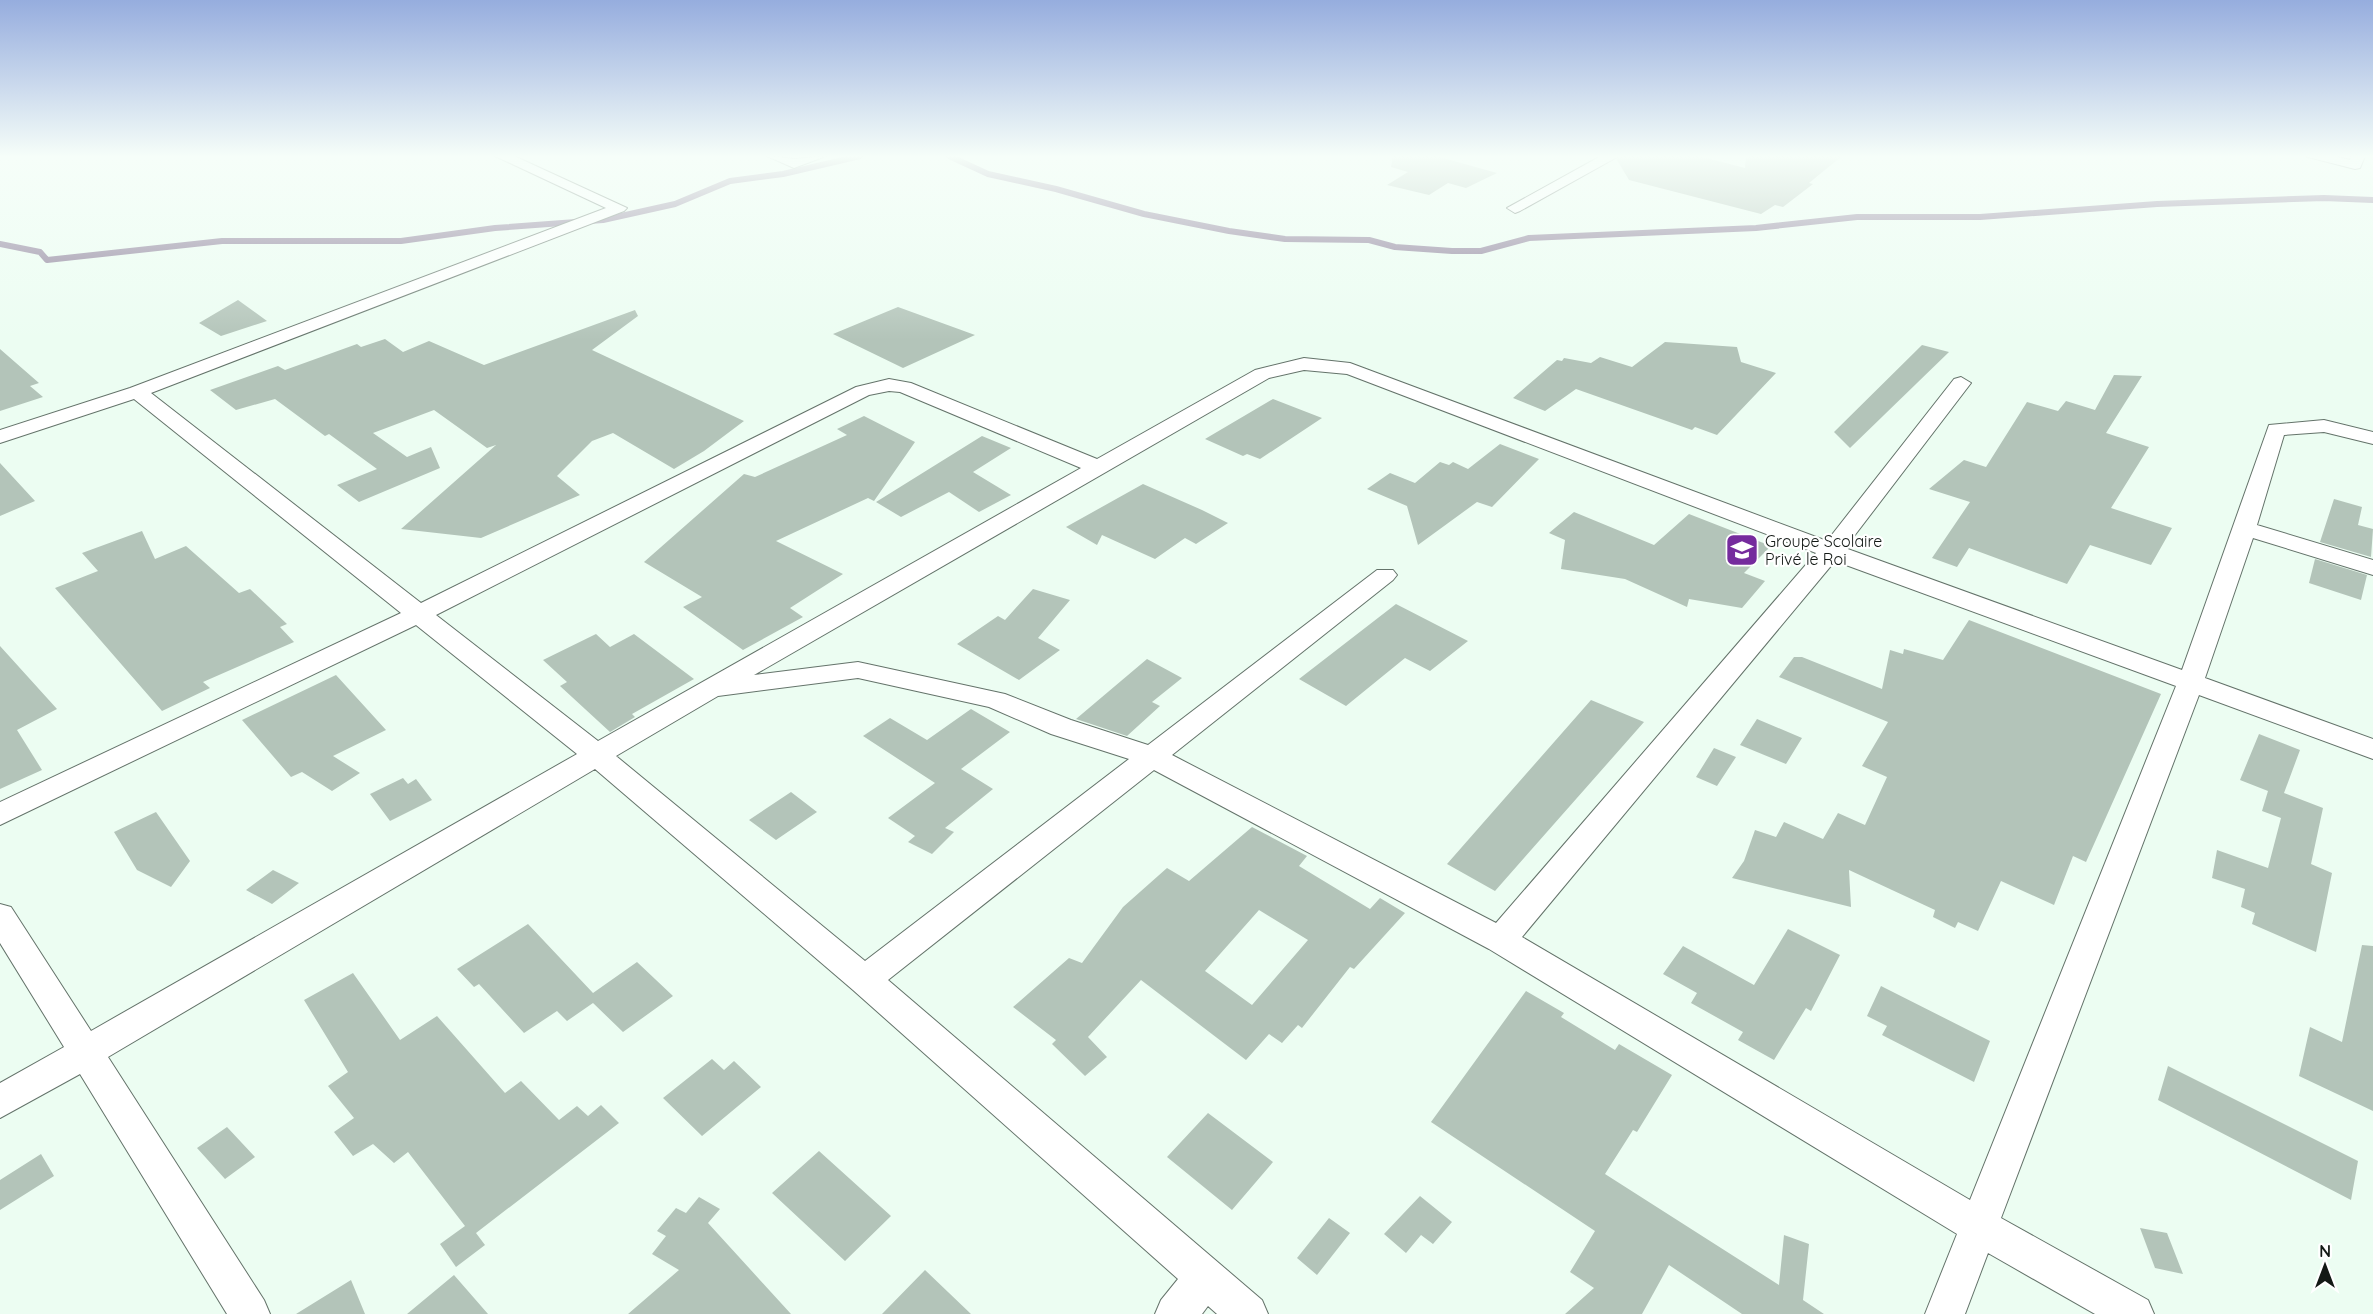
<svg xmlns="http://www.w3.org/2000/svg" width="2373" height="1314" font-family="Quicksand,sans-serif">
<rect width="100%" height="100%" fill="#ecfdf2"/>
<g fill="none" stroke-linecap="round" stroke-linejoin="round">
<path stroke="#897a96" stroke-width="6" d="M 949,156 L 988,174 L 1056,189 L 1144,214 L 1229,231 L 1285,239 L 1369,240 L 1395,247 L 1452,251 L 1481,251 L 1529,238 L 1756,228 L 1857,217 L 1980,217 L 2157,204 L 2324,198 L 2373,200
M 0,244 L 40,252 L 47,260 L 222,241 L 401,241 L 495,228 L 603,220 L 675,204 L 730,181 L 783,174 L 860,156"/>
</g>
<path fill="#b3c4b9" fill-rule="evenodd" d="M 1393,156 L 1436,156 L 1497,173 L 1466,188 L 1448,183 L 1429,195 L 1387,185 L 1408,172 L 1391,167 Z
M 1621,156 L 1699,156 L 1745,168 L 1746,156 L 1842,156 L 1809,183 L 1813,184 L 1783,207 L 1775,205 L 1761,214 L 1629,180 L 1617,160 Z
M 238,300 L 267,321 L 221,336 L 199,323 Z
M 898,307 L 975,335 L 903,368 L 833,334 Z
M 635,310 L 638,316 L 592,350 L 744,421 L 704,451 L 674,469 L 613,433 L 592,441 L 557,476 L 580,495 L 481,538 L 401,529 L 496,445 L 487,448 L 434,410 L 373,433 L 407,457 L 431,447 L 440,468 L 359,502 L 337,485 L 377,469 L 329,434 L 325,436 L 275,399 L 236,410 L 210,390 L 278,366 L 285,370 L 357,344 L 361,347 L 385,339 L 403,352 L 429,341 L 484,365 Z
M 1665,342 L 1737,347 L 1741,362 L 1776,373 L 1717,435 L 1695,427 L 1692,430 L 1576,389 L 1545,411 L 1513,398 L 1557,360 L 1562,361 L 1564,358 L 1591,363 L 1600,357 L 1632,367 Z
M 1922,345 L 1949,352 L 1850,448 L 1834,432 Z
M 0,349 L 39,383 L 30,386 L 43,397 L 0,411 Z
M 2114,375 L 2142,376 L 2106,433 L 2149,447 L 2111,508 L 2172,528 L 2151,565 L 2090,545 L 2067,584 L 1969,548 L 1957,567 L 1932,558 L 1970,502 L 1929,489 L 1964,460 L 1986,467 L 2027,402 L 2058,411 L 2066,401 L 2095,410 Z
M 1273,399 L 1322,418 L 1260,459 L 1247,454 L 1243,456 L 1205,439 Z
M 864,416 L 915,442 L 874,501 L 868,498 L 776,541 L 843,574 L 790,608 L 803,617 L 743,650 L 683,607 L 702,597 L 644,562 L 744,474 L 755,477 L 847,435 L 837,429 Z
M 982,436 L 1011,448 L 973,472 L 1011,495 L 979,512 L 949,492 L 901,517 L 876,502 Z
M 1500,444 L 1539,459 L 1492,507 L 1477,502 L 1418,545 L 1407,506 L 1367,489 L 1390,473 L 1415,483 L 1440,462 L 1449,465 L 1453,462 L 1468,469 Z
M 0,463 L 35,501 L 0,516 Z
M 1143,484 L 1202,510 L 1228,523 L 1196,544 L 1185,538 L 1155,559 L 1102,535 L 1097,545 L 1066,527 Z
M 2334,499 L 2362,507 L 2358,525 L 2373,529 L 2371,557 L 2320,542 Z
M 1574,512 L 1654,545 L 1689,514 L 1771,546 L 1744,573 L 1765,581 L 1742,608 L 1689,599 L 1687,607 L 1625,579 L 1561,569 L 1565,540 L 1549,533 Z
M 142,531 L 155,559 L 186,546 L 239,593 L 250,589 L 287,624 L 280,627 L 294,642 L 203,682 L 210,688 L 162,711 L 55,588 L 98,571 L 82,553 Z
M 2315,559 L 2367,575 L 2361,600 L 2309,583 Z
M 1033,589 L 1070,600 L 1038,638 L 1060,650 L 1019,680 L 957,644 L 998,616 L 1005,620 Z
M 1396,604 L 1468,641 L 1430,671 L 1405,658 L 1346,706 L 1299,679 Z
M 1969,620 L 2161,694 L 2086,862 L 2073,856 L 2054,905 L 2001,881 L 1978,931 L 1958,922 L 1955,928 L 1933,917 L 1935,910 L 1849,870 L 1851,907 L 1732,878 L 1744,861 L 1755,830 L 1776,837 L 1784,822 L 1823,839 L 1838,813 L 1865,825 L 1887,777 L 1862,766 L 1888,722 L 1779,677 L 1794,657 L 1802,657 L 1882,689 L 1890,650 L 1903,654 L 1904,649 L 1943,660 Z
M 596,634 L 610,647 L 634,634 L 694,679 L 632,714 L 635,717 L 610,732 L 560,686 L 567,682 L 543,660 Z
M 0,646 L 57,709 L 17,730 L 42,770 L 0,789 Z
M 1147,659 L 1182,678 L 1152,702 L 1160,706 L 1127,736 L 1076,719 Z
M 336,675 L 386,730 L 333,756 L 360,773 L 332,791 L 302,772 L 291,777 L 242,720 Z
M 1591,700 L 1644,722 L 1495,891 L 1447,864 Z
M 971,709 L 1010,732 L 961,769 L 993,789 L 945,828 L 954,832 L 932,854 L 908,842 L 915,836 L 888,818 L 935,783 L 863,736 L 890,718 L 927,740 Z
M 1757,719 L 1802,738 L 1786,764 L 1740,745 Z
M 2259,734 L 2300,750 L 2284,793 L 2323,808 L 2311,864 L 2332,873 L 2316,952 L 2252,924 L 2255,913 L 2241,907 L 2245,889 L 2212,878 L 2217,850 L 2268,868 L 2281,818 L 2262,811 L 2268,791 L 2240,780 Z
M 1714,748 L 1736,757 L 1717,786 L 1696,777 Z
M 403,778 L 408,784 L 416,779 L 432,800 L 390,821 L 370,794 Z
M 791,792 L 817,812 L 776,840 L 749,820 Z
M 156,812 L 190,861 L 171,887 L 137,870 L 114,832 Z
M 1252,827 L 1307,856 L 1299,866 L 1370,909 L 1380,898 L 1405,913 L 1354,969 L 1350,967 L 1302,1028 L 1298,1025 L 1282,1043 L 1269,1034 L 1246,1060 L 1141,980 L 1088,1037 L 1107,1057 L 1085,1076 L 1052,1044 L 1056,1040 L 1013,1007 L 1069,958 L 1082,963 L 1123,907 L 1167,868 L 1189,881 ZM 1259,910 L 1308,940 L 1252,1005 L 1205,971 Z
M 273,870 L 299,883 L 272,904 L 246,890 Z
M 528,924 L 593,993 L 637,962 L 673,996 L 623,1032 L 593,1003 L 567,1021 L 557,1011 L 524,1033 L 479,984 L 474,987 L 457,969 Z
M 1788,929 L 1840,955 L 1811,1011 L 1806,1008 L 1774,1060 L 1738,1040 L 1743,1032 L 1691,1003 L 1697,993 L 1663,974 L 1683,946 L 1754,985 Z
M 2362,945 L 2373,946 L 2373,1111 L 2299,1076 L 2310,1027 L 2342,1042 Z
M 353,973 L 400,1040 L 437,1016 L 505,1093 L 521,1081 L 559,1120 L 577,1106 L 588,1116 L 601,1105 L 619,1123 L 476,1233 L 485,1245 L 456,1267 L 440,1244 L 465,1226 L 408,1152 L 394,1163 L 373,1144 L 353,1156 L 334,1132 L 354,1118 L 328,1086 L 348,1072 L 304,1000 Z
M 1881,986 L 1990,1041 L 1974,1082 L 1882,1035 L 1887,1026 L 1867,1016 Z
M 1526,991 L 1564,1013 L 1561,1017 L 1615,1050 L 1619,1044 L 1672,1075 L 1637,1132 L 1633,1130 L 1605,1174 L 1779,1285 L 1784,1235 L 1809,1244 L 1803,1300 L 1824,1314 L 1742,1314 L 1669,1265 L 1642,1314 L 1565,1314 L 1594,1288 L 1570,1272 L 1595,1231 L 1431,1122 Z
M 712,1059 L 724,1070 L 734,1061 L 761,1087 L 702,1136 L 663,1098 Z
M 2168,1066 L 2358,1161 L 2351,1200 L 2158,1100 Z
M 1208,1113 L 1273,1162 L 1232,1210 L 1167,1157 Z
M 227,1127 L 255,1157 L 225,1179 L 197,1148 Z
M 819,1151 L 891,1216 L 845,1261 L 772,1193 Z
M 41,1154 L 54,1176 L 0,1210 L 0,1180 Z
M 1420,1196 L 1452,1222 L 1433,1244 L 1421,1235 L 1406,1253 L 1384,1234 Z
M 699,1197 L 720,1209 L 708,1223 L 791,1314 L 628,1314 L 679,1270 L 652,1254 L 666,1236 L 657,1231 L 676,1208 L 686,1213 Z
M 1329,1218 L 1350,1233 L 1317,1275 L 1297,1258 Z
M 2140,1228 L 2167,1233 L 2183,1274 L 2155,1268 Z
M 925,1270 L 971,1314 L 882,1314 Z
M 454,1275 L 488,1314 L 407,1314 Z
M 351,1280 L 365,1314 L 296,1314 Z"/>
<g fill="none" stroke-linecap="round" stroke-linejoin="round">
<defs>
<path id="minor" d="M 495,156 L 514,156 L 627,208 L 624,211 L 151,393 L 421,603 L 856,387 L 889,379 L 911,383 L 1097,459 L 1255,370 L 1304,358 L 1350,363 L 1827,541 L 1954,379 L 1961,377 L 1971,383 L 1845,548 L 2182,670 L 2269,425 L 2324,420 L 2373,432 L 2373,444 L 2324,432 L 2284,435 L 2257,525 L 2373,560 L 2373,575 L 2253,538 L 2205,678 L 2373,739 L 2373,759 L 2199,695 L 2001,1218 L 2148,1300 L 2154,1314 L 2095,1314 L 1988,1253 L 1965,1314 L 1925,1314 L 1957,1234 L 1489,949 L 1154,770 L 888,980 L 1262,1300 L 1268,1314 L 1217,1314 L 1208,1306 L 1202,1314 L 1155,1314 L 1161,1300 L 1178,1279 L 853,990 L 595,769 L 108,1057 L 264,1300 L 270,1314 L 227,1314 L 80,1074 L 0,1118 L 0,1083 L 64,1047 L 0,943 L 0,904 L 11,907 L 91,1031 L 577,754 L 416,625 L 0,825 L 0,802 L 401,613 L 134,399 L 0,443 L 0,430 L 130,388 L 606,208 ZM 1304,370 L 1347,374 L 1816,553 L 1496,923 L 1172,755 L 1393,580 L 1397,575 L 1393,570 L 1377,570 L 1148,745 L 1071,720 L 1005,694 L 858,662 L 754,675 L 1269,378 ZM 889,391 L 900,392 L 1081,468 L 598,741 L 436,615 L 869,395 ZM 1835,561 L 2176,686 L 1970,1200 L 1522,937 ZM 858,678 L 989,707 L 1051,734 L 1129,759 L 865,961 L 616,756 L 718,696 Z
M 767,156 L 795,159 L 826,156 L 794,168 Z
M 1601,156 L 1619,156 L 1520,211 L 1515,213 L 1507,208 Z
M 2304,156 L 2333,156 L 2350,160 L 2351,156 L 2365,156 L 2360,168 L 2355,169 Z"/>
</defs>
<use href="#minor" stroke="#64736a" stroke-width="2"/>
<use href="#minor" fill="#fff" fill-rule="evenodd"/>
</g>
<linearGradient id="sky" x2="0" y2="1"><stop stop-color="#96adde"/><stop offset="0.46" stop-color="#f6fef9"/><stop offset="1" stop-color="#f6fef9" stop-opacity="0"/></linearGradient>
<rect width="2373" height="340" fill="url(#sky)"/>
<defs>
<symbol id="school-square" viewBox="-11 -11 22 22"><rect x="-9" y="-9" width="18" height="18" rx="4" fill="#752b9d" stroke="#fff"/><path d="M0-5L7-2L0 1L-7-2ZM-4 1L0 2.5L4 1V4Q0 6-4 4Z" fill="#fff"/></symbol>
</defs>
<g fill-rule="evenodd">
<use href="#school-square" x="1723" y="531" width="38" height="38"/>
</g>
<g text-anchor="middle" dominant-baseline="central" stroke-width="4.5" stroke-linejoin="round" paint-order="stroke">
<g font-size="16" fill="#131915" stroke="#fff" text-anchor="start">
<text x="1765" y="541">Groupe Scolaire<tspan x="1765" dy="18">Privé le Roi</tspan></text>
</g>
</g>
<g transform="translate(2325 1266)" stroke="#ffffff" stroke-width="4.5" paint-order="stroke">
<path d="M0-4.5L10 22L0 15L-10 22Z" fill="#131915"/>
<text y="-9" font-size="16" font-weight="bold" text-anchor="middle" fill="#131915">N</text>
</g>
</svg>
